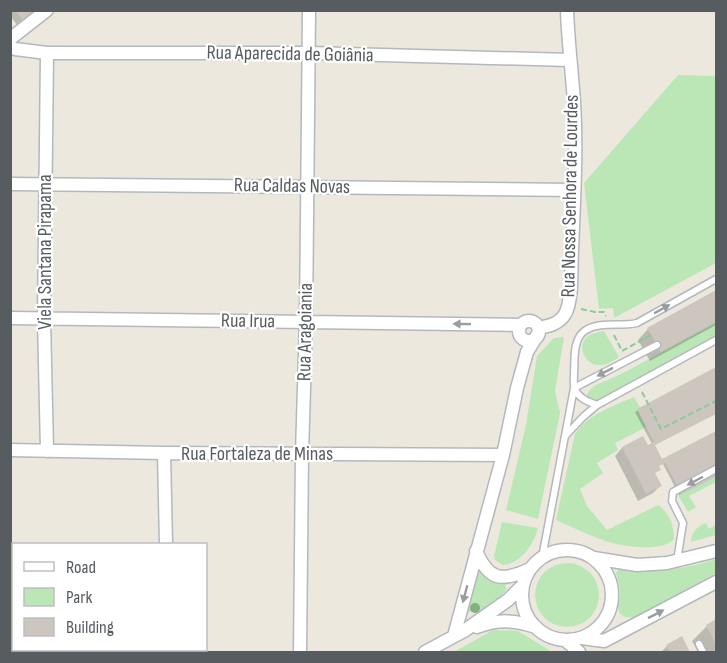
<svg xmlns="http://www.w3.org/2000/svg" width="727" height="663" font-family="'Sofia Sans Condensed',sans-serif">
<rect width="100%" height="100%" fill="#ece8de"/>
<path fill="#bbe7b7" d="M 678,75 L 716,76 L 716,263 L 614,318 L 613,308 L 599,309 L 584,183 Z
M 716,323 L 716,336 L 599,400 L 593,400 L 586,398 L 588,392 L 594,386 L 623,373 Z
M 604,331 L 619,357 C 613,361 608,365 601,365 C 585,367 574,344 590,335 C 594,333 599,332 604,331 Z
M 564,337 L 555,391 L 560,413 L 538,519 L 506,510 L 526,425 L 537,356 L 554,338 Z
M 634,397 L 650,425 L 615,443 L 618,450 L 597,463 L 603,473 L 580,489 L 587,506 L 607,530 L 658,505 C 670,513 674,526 674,539 C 662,553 621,546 605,541 C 589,535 572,527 556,520 L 575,434 C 588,414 614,406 634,397 Z
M 716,477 L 716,482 L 689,496 L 696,507 L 688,512 L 678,495 Z
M 502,522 L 538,528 C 533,546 521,563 503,565 L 495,560 L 494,556 Z
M 706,523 L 709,529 L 716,525 L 716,535 L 691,542 C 691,533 697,526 706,523 Z
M 716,559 L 716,573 L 639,615 C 630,619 618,619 618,606 C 618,603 620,600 620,597 C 621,588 618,580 616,573 L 619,569 L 623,568 L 632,570 L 669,570 L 696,565 Z
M535 595a32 32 0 1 1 64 0a32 32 0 1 1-64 0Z
M 478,568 L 490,578 L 505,582 L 506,590 C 493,606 488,611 466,612 Z
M 493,630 L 518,631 L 552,652 L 454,652 Z"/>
<path fill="#0003" d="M 10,10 L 35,10 L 18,26 L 10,16 Z
M 716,292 L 716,325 L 650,361 L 638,340 L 648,329 Z
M 716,368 L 716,413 L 654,445 L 662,461 L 716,433 L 716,476 L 679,495 L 663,464 L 658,466 L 659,469 L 654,474 L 660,486 L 653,493 L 638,501 L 615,456 L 622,448 L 643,438 L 647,446 L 652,444 L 635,412 Z
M 716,621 L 716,652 L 698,652 L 692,641 L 707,626 Z
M 681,638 L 689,652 L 661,652 L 667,646 Z"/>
<path fill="#ccc6bf" d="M 15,10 L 39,10 L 24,22 Z
M 716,290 L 716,322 L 661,352 L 647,328 Z
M 716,367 L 716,414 L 655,445 L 662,459 L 716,431 L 716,477 L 682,494 L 665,463 L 659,466 L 661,470 L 655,473 L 662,486 L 646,494 L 622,447 L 643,436 L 648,445 L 654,442 L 637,409 Z
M 716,619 L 716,645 L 706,625 Z
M 682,636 L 690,652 L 670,652 L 666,645 Z"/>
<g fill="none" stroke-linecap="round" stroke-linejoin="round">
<defs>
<path id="service" d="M 597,405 C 588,402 578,398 575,389 C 573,385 574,379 574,374 C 575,361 572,338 586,330 C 601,321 621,327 637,323 L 716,279
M 566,435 L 583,417 L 597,405 L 716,340
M 542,558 L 574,388 L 657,345
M 677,561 L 683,523 L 672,501 L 673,492 L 716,469
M 699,644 L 703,652"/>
<path id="minor" d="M 10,39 L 47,10
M 10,47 L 15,49 L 47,53 L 308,53 L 570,60
M 10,184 L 574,190
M 10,318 L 521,325
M519 331a10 10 0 1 1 20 0a10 10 0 1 1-20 0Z
M 538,328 C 549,326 559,324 565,314 C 573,301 571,266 572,250 C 574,201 577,151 574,102 C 572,72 568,41 567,10
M 10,450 L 164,453 L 503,455
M 47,451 L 44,319 L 47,53
M 164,453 L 166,544
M522 595a45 45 0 1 1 90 0a45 45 0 1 1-90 0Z
M 476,551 C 489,581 502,582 530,569
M 594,558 L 637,565 L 667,563 L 716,551
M 10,587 L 14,587
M 477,627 C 498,619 515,620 536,627
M 454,636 L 503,455 L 517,388 L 527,352 L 538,334
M 582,638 L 604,641 L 716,582
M 565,640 L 579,652
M 170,650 L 171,652
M 300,652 L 302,454 L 306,321 L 309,10
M 425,652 L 464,631 L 508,600 L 523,585"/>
</defs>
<use href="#service" stroke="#b4b8bd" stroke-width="9"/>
<use href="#minor" stroke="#b4b8bd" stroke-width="15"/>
<path stroke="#90c89b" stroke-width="2" stroke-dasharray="6 3" stroke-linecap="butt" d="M 581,309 L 595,312 L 604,312 L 606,316
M 614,335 L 622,351 L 651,335
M 642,392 L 661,429 L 716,401"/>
<use href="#service" stroke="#fff" stroke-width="6"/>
<use href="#minor" stroke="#fff" stroke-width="12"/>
</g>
<circle fill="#84b07d" cx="475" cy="608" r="5"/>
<defs><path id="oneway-solid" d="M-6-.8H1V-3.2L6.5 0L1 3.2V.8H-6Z" transform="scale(1.5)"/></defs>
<g fill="#9a9da0">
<use href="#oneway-solid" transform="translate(662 309) rotate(-29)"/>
<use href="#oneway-solid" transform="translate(462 324) rotate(-179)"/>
<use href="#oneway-solid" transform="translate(605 372) rotate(153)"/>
<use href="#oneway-solid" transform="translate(695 481) rotate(152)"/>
<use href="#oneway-solid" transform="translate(465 594) rotate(105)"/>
<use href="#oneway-solid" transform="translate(656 614) rotate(-27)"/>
</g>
<g text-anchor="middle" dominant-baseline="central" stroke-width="4.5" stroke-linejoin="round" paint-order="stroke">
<g font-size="20" fill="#575c61" stroke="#fff">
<text transform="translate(290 54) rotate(1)">Rua Aparecida de Goiânia</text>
<text transform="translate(292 186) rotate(1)">Rua Caldas Novas</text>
<text transform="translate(570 196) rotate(-89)">Rua Nossa Senhora de Lourdes</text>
<text transform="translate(45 252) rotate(-90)">Viela Santana Pirapama</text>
<text transform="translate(248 321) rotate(1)">Rua Irua</text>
<text transform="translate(305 332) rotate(-89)">Rua Aragoiania</text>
<text x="257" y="454">Rua Fortaleza de Minas</text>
</g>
</g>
<rect width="727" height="663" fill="none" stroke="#575c61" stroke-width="24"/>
<rect x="12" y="543" width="195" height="108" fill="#ffffff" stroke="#bcbec0" stroke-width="1.5"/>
<rect x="24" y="562" width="30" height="9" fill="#ffffff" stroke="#bcbec0" stroke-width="1.5"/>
<text x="66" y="573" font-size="18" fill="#575c61">Road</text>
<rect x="24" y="588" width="30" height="18" fill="#bbe7b7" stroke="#bcbec0" stroke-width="1.5"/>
<text x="66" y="603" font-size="18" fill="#575c61">Park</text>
<rect x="24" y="618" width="30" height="18" fill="#ccc6bf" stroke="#bcbec0" stroke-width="1.5"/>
<text x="66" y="633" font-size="18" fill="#575c61">Building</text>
</svg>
